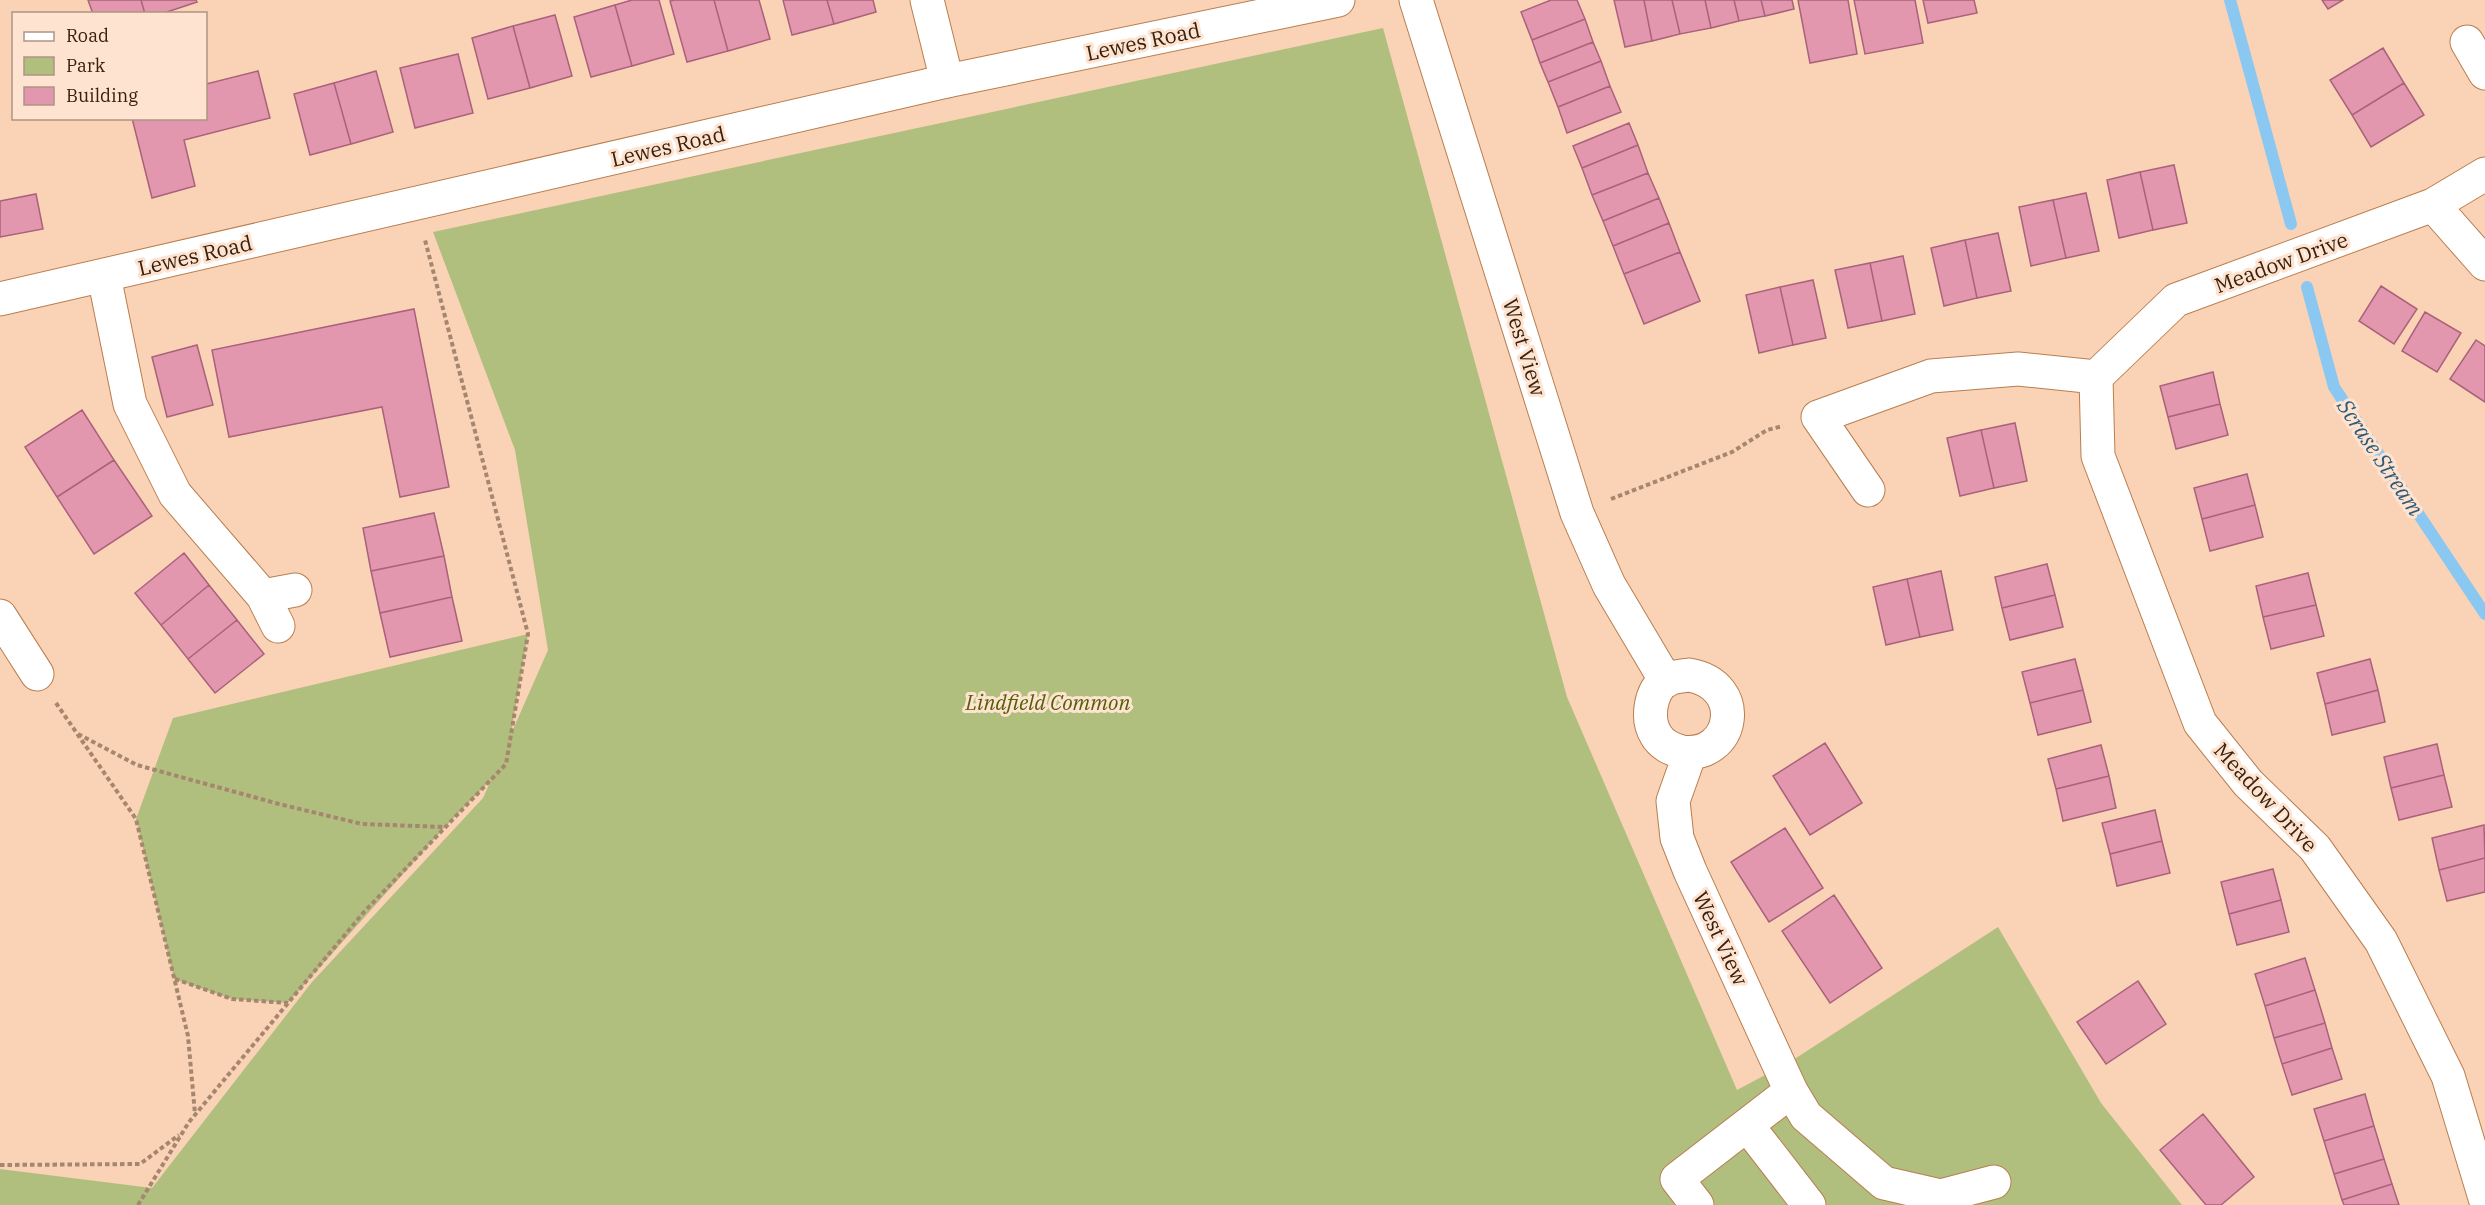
<svg xmlns="http://www.w3.org/2000/svg" width="2485" height="1205" font-family="'IBM Plex Serif',serif">
<rect width="100%" height="100%" fill="#fad3b7"/>
<path fill="#b0bf7e" d="M 1383,28 L 1567,697 L 1737,1090 L 1793,1060 L 1998,927 L 2101,1103 L 2182,1205 L 0,1205 L 0,1169 L 152,1188 L 312,982 L 483,798 L 491,780 L 445,827 L 288,1003 L 232,999 L 174,979 L 136,819 L 173,718 L 528,634 L 511,734 L 548,650 L 515,450 L 433,232 Z"/>
<g fill="none" stroke-linecap="round" stroke-linejoin="round">
<path stroke="#8bc8f1" stroke-width="12" d="M 2230,0 L 2291,224
M 2307,287 L 2334,387 L 2485,614"/>
</g>
<path fill="#e397af" stroke="#a9627a" stroke-width="1.5" d="M 88,0 L 141,0 L 145,14 L 93,14 Z
M 141,0 L 196,0 L 197,2 L 161,14 L 145,14 Z
M 632,0 L 659,0 L 674,54 L 632,66 L 615,5 Z
M 674,0 L 714,0 L 728,51 L 687,62 L 670,1 Z
M 714,0 L 759,0 L 770,39 L 728,51 Z
M 783,0 L 827,0 L 834,24 L 792,35 Z
M 827,0 L 873,0 L 876,12 L 834,24 Z
M 1551,0 L 1577,0 L 1585,19 L 1532,40 L 1521,12 Z
M 1614,0 L 1644,0 L 1652,41 L 1625,47 Z
M 1644,0 L 1672,0 L 1680,34 L 1652,41 Z
M 1672,0 L 1705,0 L 1711,28 L 1680,34 Z
M 1705,0 L 1734,0 L 1739,21 L 1711,28 Z
M 1734,0 L 1761,0 L 1765,16 L 1739,21 Z
M 1761,0 L 1792,0 L 1794,9 L 1765,16 Z
M 1798,0 L 1848,0 L 1857,54 L 1810,63 Z
M 1854,0 L 1915,0 L 1923,43 L 1865,54 Z
M 1923,0 L 1974,0 L 1977,13 L 1928,23 Z
M 2322,0 L 2343,0 L 2328,9 Z
M 615,5 L 632,66 L 591,77 L 574,17 Z
M 555,15 L 572,76 L 530,88 L 513,26 Z
M 1585,19 L 1593,42 L 1540,63 L 1532,40 Z
M 513,26 L 530,88 L 488,99 L 472,38 Z
M 1593,42 L 1601,61 L 1548,82 L 1540,63 Z
M 2383,48 L 2404,83 L 2352,115 L 2330,80 Z
M 458,54 L 473,113 L 415,128 L 400,68 Z
M 1601,61 L 1610,86 L 1558,107 L 1548,82 Z
M 258,71 L 270,118 L 184,140 L 195,186 L 152,198 L 132,118 L 206,118 L 206,84 Z
M 376,71 L 393,132 L 351,144 L 334,83 Z
M 334,83 L 351,144 L 310,155 L 294,94 Z
M 2404,83 L 2424,115 L 2371,147 L 2352,115 Z
M 1610,86 L 1621,112 L 1567,133 L 1558,107 Z
M 1629,123 L 1638,145 L 1582,168 L 1573,146 Z
M 1638,145 L 1648,173 L 1592,195 L 1582,168 Z
M 2174,165 L 2187,223 L 2153,230 L 2140,172 Z
M 2140,172 L 2153,230 L 2119,238 L 2107,180 Z
M 1648,173 L 1659,198 L 1603,221 L 1592,195 Z
M 2086,193 L 2099,251 L 2066,258 L 2053,200 Z
M 36,194 L 43,229 L 0,237 L 0,201 Z
M 1659,198 L 1669,223 L 1613,246 L 1603,221 Z
M 2053,200 L 2066,258 L 2031,266 L 2019,207 Z
M 1669,223 L 1680,252 L 1624,274 L 1613,246 Z
M 1998,233 L 2011,291 L 1977,298 L 1965,240 Z
M 1965,240 L 1977,298 L 1944,306 L 1931,248 Z
M 1680,252 L 1700,301 L 1644,324 L 1624,274 Z
M 1903,256 L 1915,314 L 1882,321 L 1870,263 Z
M 1870,263 L 1882,321 L 1848,328 L 1835,270 Z
M 1813,280 L 1826,338 L 1793,345 L 1780,287 Z
M 2381,286 L 2417,309 L 2394,344 L 2359,321 Z
M 1780,287 L 1793,345 L 1759,353 L 1746,295 Z
M 414,309 L 449,487 L 400,497 L 382,407 L 229,437 L 212,350 Z
M 2425,312 L 2461,333 L 2437,372 L 2402,351 Z
M 2476,340 L 2485,346 L 2485,402 L 2450,379 Z
M 197,345 L 213,405 L 167,417 L 152,357 Z
M 2213,372 L 2220,404 L 2168,417 L 2160,386 Z
M 2220,404 L 2228,435 L 2176,449 L 2168,417 Z
M 82,410 L 114,460 L 57,497 L 25,447 Z
M 2015,423 L 2027,481 L 1994,488 L 1981,430 Z
M 1981,430 L 1994,488 L 1960,496 L 1947,438 Z
M 114,460 L 152,516 L 94,554 L 57,497 Z
M 2247,474 L 2255,505 L 2202,519 L 2194,488 Z
M 2255,505 L 2263,537 L 2210,551 L 2202,519 Z
M 434,513 L 444,556 L 371,571 L 363,528 Z
M 184,553 L 209,585 L 161,625 L 135,593 Z
M 444,556 L 452,597 L 380,613 L 371,571 Z
M 2047,564 L 2055,595 L 2002,608 L 1995,577 Z
M 1941,571 L 1953,630 L 1920,637 L 1907,579 Z
M 2308,573 L 2316,605 L 2263,617 L 2256,586 Z
M 1907,579 L 1920,637 L 1886,645 L 1873,587 Z
M 209,585 L 237,620 L 188,659 L 161,625 Z
M 2055,595 L 2063,627 L 2010,640 L 2002,608 Z
M 452,597 L 462,641 L 390,657 L 380,613 Z
M 2316,605 L 2324,636 L 2271,649 L 2263,617 Z
M 237,620 L 264,654 L 215,693 L 188,659 Z
M 2075,659 L 2083,690 L 2030,703 L 2022,672 Z
M 2370,659 L 2378,690 L 2325,704 L 2317,673 Z
M 2083,690 L 2091,722 L 2038,735 L 2030,703 Z
M 2378,690 L 2385,722 L 2332,735 L 2325,704 Z
M 1825,743 L 1862,803 L 1810,835 L 1773,776 Z
M 2437,744 L 2444,775 L 2391,788 L 2384,757 Z
M 2101,745 L 2109,776 L 2056,789 L 2048,759 Z
M 2444,775 L 2452,807 L 2399,820 L 2391,788 Z
M 2109,776 L 2116,808 L 2063,821 L 2056,789 Z
M 2155,810 L 2162,841 L 2110,854 L 2102,823 Z
M 2484,825 L 2485,858 L 2439,870 L 2432,838 Z
M 1785,828 L 1823,888 L 1769,922 L 1731,862 Z
M 2162,841 L 2170,873 L 2117,886 L 2110,854 Z
M 2485,858 L 2485,892 L 2447,901 L 2439,870 Z
M 2273,869 L 2281,900 L 2229,914 L 2221,882 Z
M 1834,895 L 1882,968 L 1830,1003 L 1782,931 Z
M 2281,900 L 2289,932 L 2237,945 L 2229,914 Z
M 2305,958 L 2315,990 L 2265,1006 L 2255,974 Z
M 2138,981 L 2166,1024 L 2106,1064 L 2077,1022 Z
M 2315,990 L 2325,1023 L 2274,1038 L 2265,1006 Z
M 2325,1023 L 2332,1048 L 2282,1064 L 2274,1038 Z
M 2332,1048 L 2342,1079 L 2292,1095 L 2282,1064 Z
M 2365,1094 L 2374,1126 L 2324,1141 L 2314,1109 Z
M 2203,1114 L 2254,1177 L 2221,1205 L 2206,1205 L 2160,1150 Z
M 2374,1126 L 2384,1159 L 2334,1174 L 2324,1141 Z
M 2384,1159 L 2392,1184 L 2342,1200 L 2334,1174 Z
M 2392,1184 L 2399,1205 L 2344,1205 L 2342,1200 Z"/>
<g fill="none" stroke-linecap="round" stroke-linejoin="round">
<defs>
<path id="minor" d="M 927,0 L 947,81
M 1416,0 L 1577,513 L 1609,585 L 1666,681
M 2467,42 L 2485,73
M 2433,205 L 2485,264
M 104,276 L 130,404 L 175,494 L 263,596 L 278,626
M 2096,377 L 2098,456 L 2200,723 L 2248,783 L 2315,848 L 2381,941 L 2448,1076 L 2485,1198
M 1868,490 L 1818,417 L 1931,376 L 2018,369 L 2096,377 L 2176,300 L 2433,205 L 2485,174
M 263,596 L 295,590
M 0,616 L 37,674
M 1689,675 C 1748,685 1734,759 1682,752 C 1672,750 1661,744 1656,735 C 1646,719 1650,691 1666,680 C 1672,677 1682,676 1689,675 Z
M 1690,753 L 1673,801 L 1677,838 L 1690,871 L 1791,1091 L 1806,1116 L 1884,1183 L 1941,1196 L 1994,1182
M 1747,1125 L 1809,1205
M 1697,1205 L 1677,1179 L 1791,1091"/>
<path id="major" d="M 0,299 L 947,81 L 1338,0"/>
</defs>
<use href="#minor" stroke="#b97e4f" stroke-width="35"/>
<use href="#major" stroke="#b97e4f" stroke-width="35"/>
<path stroke="#a6866e" stroke-width="4" stroke-dasharray="4.5 3" stroke-linecap="butt" d="M 1611,499 L 1732,452 L 1767,430 L 1783,426
M 56,703 L 136,819 L 188,1036 L 195,1114
M 78,734 L 137,765 L 279,804 L 362,824 L 445,827
M 175,979 L 232,999 L 288,1003
M 0,1165 L 140,1164 L 179,1135
M 138,1205 L 189,1122 L 288,1003 L 364,912 L 506,764 L 528,634 L 425,240"/>
<use href="#minor" stroke="#fff" stroke-width="33"/>
<use href="#major" stroke="#fff" stroke-width="33"/>
</g>
<g text-anchor="middle" dominant-baseline="central" stroke-width="6" stroke-linejoin="round" paint-order="stroke">
<g font-size="21" fill="#38200d" stroke="#fde3d0">
<text transform="translate(1143 41) rotate(-12)">Lewes Road</text>
<text transform="translate(668 146) rotate(-13)">Lewes Road</text>
<text transform="translate(195 255) rotate(-13)">Lewes Road</text>
<text transform="translate(2281 262) rotate(-20)">Meadow Drive</text>
<text transform="translate(1525 347) rotate(73)">West View</text>
<text transform="translate(2266 797) rotate(47)">Meadow Drive</text>
<text transform="translate(1721 938) rotate(65)">West View</text>
</g>
<g font-size="21" font-style="italic" fill="#535f09" stroke="#fde3d0">
<text x="1048" y="702">Lindfield Common</text>
</g>
<g font-size="22" font-style="italic" fill="#2e5b78" stroke="#fde3d0">
<text transform="translate(2381 457) rotate(56)">Scrase Stream</text>
</g>
</g>
<rect x="12" y="12" width="195" height="108" fill="#fde3d0" stroke="#ae9582" stroke-width="1.5"/>
<rect x="24" y="32" width="30" height="9" fill="#ffffff" stroke="#ae9582" stroke-width="1.5"/>
<text x="66" y="42" font-size="18" fill="#38200d">Road</text>
<rect x="24" y="57" width="30" height="18" fill="#b0bf7e" stroke="#ae9582" stroke-width="1.5"/>
<text x="66" y="72" font-size="18" fill="#38200d">Park</text>
<rect x="24" y="87" width="30" height="18" fill="#e397af" stroke="#ae9582" stroke-width="1.5"/>
<text x="66" y="102" font-size="18" fill="#38200d">Building</text>
</svg>
